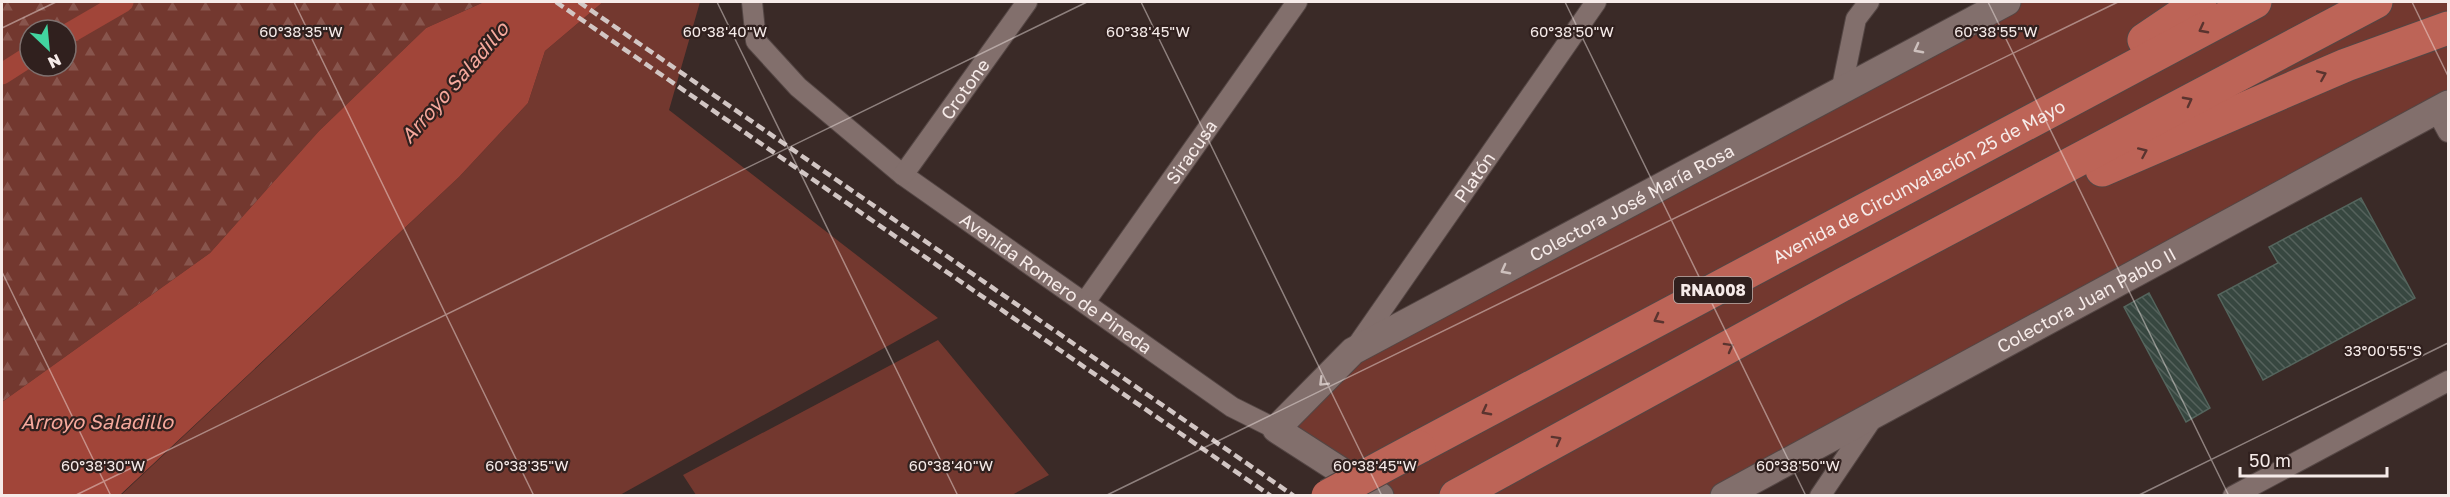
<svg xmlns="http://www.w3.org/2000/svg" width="2450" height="497" font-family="'Golos Text',sans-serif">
<defs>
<pattern id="forest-firs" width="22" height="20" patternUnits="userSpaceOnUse" patternTransform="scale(1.5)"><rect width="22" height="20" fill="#73382f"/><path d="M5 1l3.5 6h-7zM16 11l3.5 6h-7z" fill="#88554d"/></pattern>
<pattern id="building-back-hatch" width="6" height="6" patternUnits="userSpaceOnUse" patternTransform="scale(1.5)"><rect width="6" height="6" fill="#374740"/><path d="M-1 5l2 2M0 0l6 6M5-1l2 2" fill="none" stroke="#55625c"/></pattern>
</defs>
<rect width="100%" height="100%" fill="#3a2a27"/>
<path fill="#73382f" d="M 603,2 L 700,2 L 669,110 L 938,318 L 620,495 L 120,496 L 459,177 L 528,103 L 545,51 Z
M 2007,2 L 2448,2 L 2448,104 L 1724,495 L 1380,495 L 1276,429 L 1353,351 Z
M 938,340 L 1049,475 L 1010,496 L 696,495 L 683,475 Z"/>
<path fill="url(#forest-firs)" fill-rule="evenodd" d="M 2,2 L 484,2 L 426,28 L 319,131 L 210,253 L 2,402 ZM 30,30 L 66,30 L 66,66 L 30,66 Z"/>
<path fill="#a14539" d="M 484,2 L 603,2 L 545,51 L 528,103 L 459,177 L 120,495 L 2,495 L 2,402 L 210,253 L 319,131 L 426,28 Z"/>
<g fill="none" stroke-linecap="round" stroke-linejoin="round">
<path stroke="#a14539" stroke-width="21" d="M 66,35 L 123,2
M 2,74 L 30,56"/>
</g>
<path fill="url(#building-back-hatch)" stroke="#54655d" stroke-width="1.5" d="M 2361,198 L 2415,298 L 2263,380 L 2218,295 L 2278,263 L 2269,247 Z
M 2149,293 L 2210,408 L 2186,422 L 2124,307 Z"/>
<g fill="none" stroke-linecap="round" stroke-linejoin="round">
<defs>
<g id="minor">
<path id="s1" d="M 752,2 L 756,41 L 798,87 L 903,175 L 1232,407 L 1276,429"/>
<path d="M 1841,92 L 1856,19 L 1869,2"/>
<path d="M 2436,110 L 2448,132"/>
<path id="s2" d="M 903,175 L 1027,2"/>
<path id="s3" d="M 1085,302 L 1297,2"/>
<path id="s4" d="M 1356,347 L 1596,2"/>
<path d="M 1820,496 L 1874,416"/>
<path d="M 2233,496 L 2448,381"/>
</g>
<g id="secondary">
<path id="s5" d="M 1380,496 L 1276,429 L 1353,351 L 2007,2"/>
<path id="s6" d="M 1724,496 L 2448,104"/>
</g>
<g id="motorway">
<path d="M 2144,40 L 2200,2"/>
<path d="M 2102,170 L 2346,65 L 2448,28"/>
<path id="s7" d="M 1419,447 L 2255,2"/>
<path d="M 1456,496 L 1840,286 L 2376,2"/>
</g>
</defs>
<use href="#minor" stroke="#544644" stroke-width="22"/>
<use href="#secondary" stroke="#544644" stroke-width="29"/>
<use href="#motorway" stroke="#544644" stroke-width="35"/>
<use href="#minor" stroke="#826f6c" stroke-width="20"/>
<use href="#secondary" stroke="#826f6c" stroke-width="27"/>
<use href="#motorway" stroke="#bd6457" stroke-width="33"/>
<path stroke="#d2c6c4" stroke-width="4.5" stroke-dasharray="9 4.5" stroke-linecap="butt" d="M 556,2 L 1271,496
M 579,2 L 1294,496"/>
<defs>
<path id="motorway-bridge" d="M 1328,496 L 1419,447"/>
</defs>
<use href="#motorway-bridge" stroke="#544644" stroke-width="35" stroke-linecap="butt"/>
<use href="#motorway-bridge" stroke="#bd6457" stroke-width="33"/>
</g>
<defs><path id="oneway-chevron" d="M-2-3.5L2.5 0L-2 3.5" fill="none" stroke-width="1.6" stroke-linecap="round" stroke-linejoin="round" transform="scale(1.5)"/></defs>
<g stroke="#5a342f">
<use href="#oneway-chevron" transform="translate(2203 29) rotate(152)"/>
<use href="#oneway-chevron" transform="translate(2322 75) rotate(-23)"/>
<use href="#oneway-chevron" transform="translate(2188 101) rotate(-28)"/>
<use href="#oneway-chevron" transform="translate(2143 152) rotate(-24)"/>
<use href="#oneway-chevron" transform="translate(1658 319) rotate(152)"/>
<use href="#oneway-chevron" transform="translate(1729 347) rotate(-29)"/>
<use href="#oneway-chevron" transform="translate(1486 411) rotate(152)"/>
<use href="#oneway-chevron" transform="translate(1557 440) rotate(-29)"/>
</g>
<g stroke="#cdc0bd">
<use href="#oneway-chevron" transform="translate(1918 49) rotate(152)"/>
<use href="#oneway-chevron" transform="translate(1505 270) rotate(152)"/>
<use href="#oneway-chevron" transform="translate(1323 382) rotate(135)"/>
</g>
<path fill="none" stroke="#f6ebe9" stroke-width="1.5" stroke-opacity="0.45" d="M 294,2 L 534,496M 717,2 L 958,496M 1141,2 L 1382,496M 1565,2 L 1806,496M 1988,2 L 2229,496M 2412,2 L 2448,76M 2,28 L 56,2M 2,272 L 111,496M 74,496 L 1087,2M 1105,496 L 2118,2M 2137,496 L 2448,343"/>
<g text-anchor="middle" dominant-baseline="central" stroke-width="4.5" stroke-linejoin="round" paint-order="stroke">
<rect fill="#30201e" stroke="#bbaeac" stroke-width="1.5" x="1674" y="277" width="78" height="26" rx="4.5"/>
<g font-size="16" font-weight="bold" fill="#f6ebe9">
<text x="1713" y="290">RNA008</text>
</g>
<g font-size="18" fill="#f6ebe9" stroke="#30201e">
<text stroke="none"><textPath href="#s2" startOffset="106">Crotone</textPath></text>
<text stroke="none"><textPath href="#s3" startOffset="184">Siracusa</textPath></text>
<text stroke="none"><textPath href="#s4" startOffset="207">Platón</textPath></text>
<text stroke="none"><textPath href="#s7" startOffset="566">Avenida de Circunvalación 25 de Mayo</textPath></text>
<text stroke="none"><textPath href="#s5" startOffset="549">Colectora José María Rosa</textPath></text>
<text stroke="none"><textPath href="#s1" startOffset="426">Avenida Romero de Pineda</textPath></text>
<text stroke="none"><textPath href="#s6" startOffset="412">Colectora Juan Pablo II</textPath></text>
</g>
<g font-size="20" font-style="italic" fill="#f6a99d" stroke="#30201e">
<text transform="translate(454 82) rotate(-49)">Arroyo Saladillo</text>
<text x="97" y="421">Arroyo Saladillo</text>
</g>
</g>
<g font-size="15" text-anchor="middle" fill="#f6ebe9" stroke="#30201e" stroke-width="4.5" stroke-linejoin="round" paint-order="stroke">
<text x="301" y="37">60°38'35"W</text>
<text x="725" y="37">60°38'40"W</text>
<text x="1148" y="37">60°38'45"W</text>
<text x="1996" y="37">60°38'55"W</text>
<text x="1572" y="37">60°38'50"W</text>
<text x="2383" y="356">33°00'55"S</text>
<text x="103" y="471">60°38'30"W</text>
<text x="527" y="471">60°38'35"W</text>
<text x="951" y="471">60°38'40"W</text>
<text x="1375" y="471">60°38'45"W</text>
<text x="1798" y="471">60°38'50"W</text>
</g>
<rect width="2450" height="497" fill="none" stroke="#f6ebe9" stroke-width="6"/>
<g transform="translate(48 48) rotate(154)"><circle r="28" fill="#30201e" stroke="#7f716f" stroke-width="1.5"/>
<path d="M0-4.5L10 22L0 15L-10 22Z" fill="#42d4a0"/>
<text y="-9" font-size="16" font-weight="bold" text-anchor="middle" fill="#f6ebe9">N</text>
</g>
<path d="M2240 467v9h147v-9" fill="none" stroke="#f6ebe9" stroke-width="3"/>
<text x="2249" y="467" font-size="18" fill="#f6ebe9" stroke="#30201e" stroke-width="4.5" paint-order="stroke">50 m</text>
</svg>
